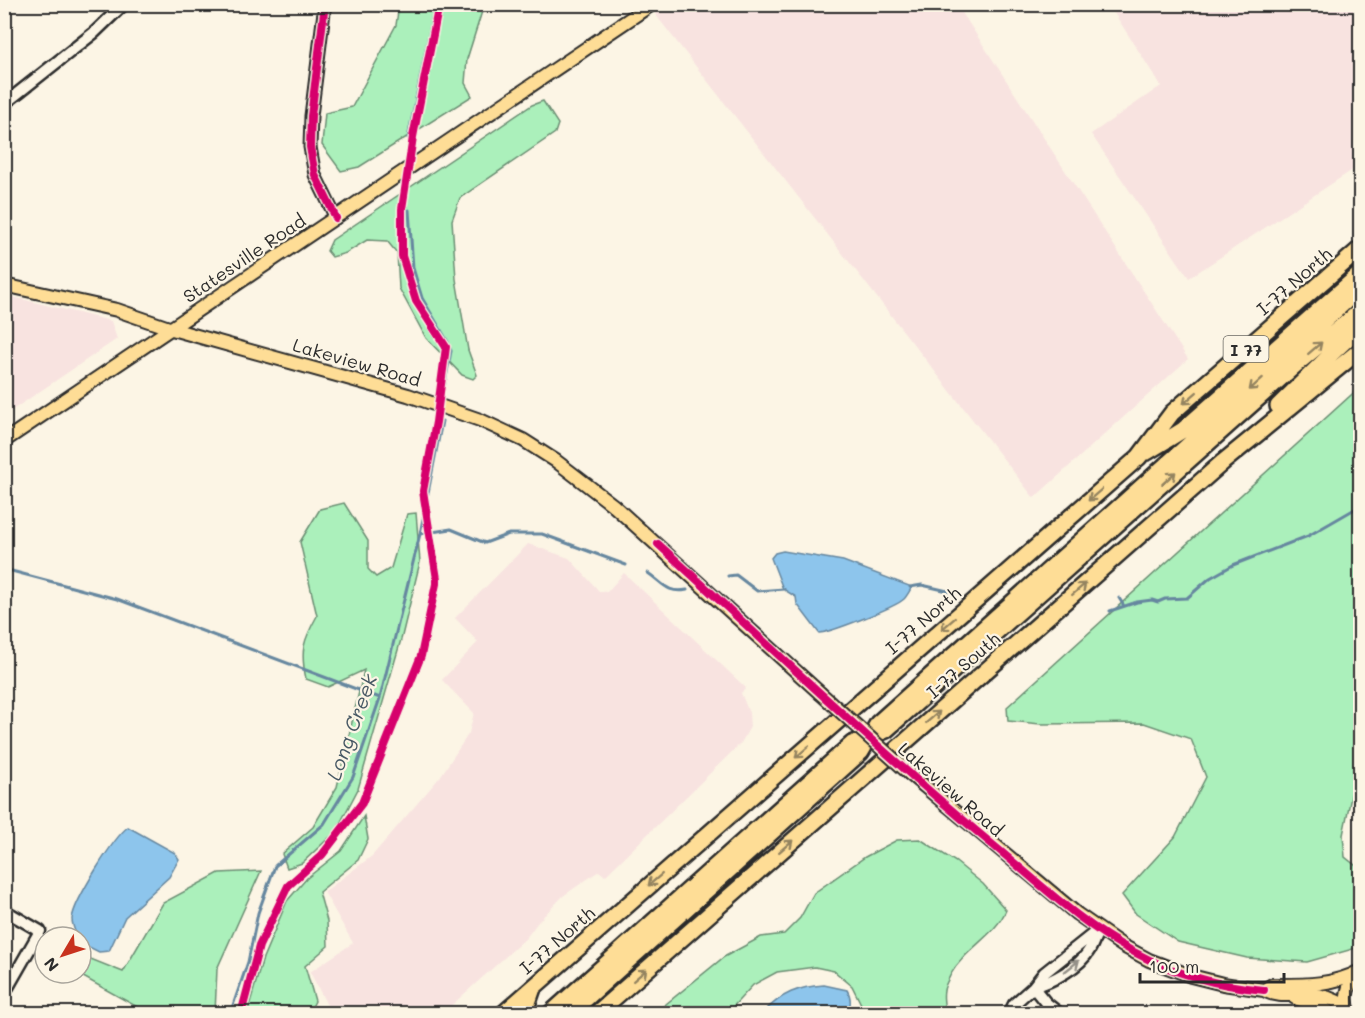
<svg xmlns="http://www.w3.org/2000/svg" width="1365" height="1018" font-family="Mali,sans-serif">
<rect width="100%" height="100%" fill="#fcf5e5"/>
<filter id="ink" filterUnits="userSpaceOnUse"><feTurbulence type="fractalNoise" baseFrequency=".0167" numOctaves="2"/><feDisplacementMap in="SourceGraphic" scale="12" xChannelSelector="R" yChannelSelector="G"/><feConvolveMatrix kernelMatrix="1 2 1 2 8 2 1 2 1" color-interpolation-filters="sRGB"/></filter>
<g filter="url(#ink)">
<path fill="#f8e3e0" d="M 668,5 L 957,5 L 1188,359 L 1034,498 L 655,14 Z
M 1109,5 L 1360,5 L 1360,165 L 1189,278 L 1091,134 L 1161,86 Z
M 5,295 L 111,321 L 117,339 L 5,415 Z
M 528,544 L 569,558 L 599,591 L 607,592 L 624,573 L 746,688 L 741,693 L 749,713 L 750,727 L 741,743 L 605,876 L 599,871 L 563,896 L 538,922 L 526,938 L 443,1013 L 331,1013 L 310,972 L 353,943 L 324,892 L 372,856 L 440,777 L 469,733 L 474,713 L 442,680 L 478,642 L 455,618 Z"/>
<path fill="#abf0bb" stroke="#6b8e73" stroke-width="1.5" d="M 399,5 L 484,5 L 467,59 L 465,83 L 472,96 L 359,167 L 341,171 L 322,145 L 325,113 L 352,107 L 396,25 Z
M 543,101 L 558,124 L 555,133 L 460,198 L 452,220 L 456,279 L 468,350 L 477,375 L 473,379 L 462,375 L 426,338 L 399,288 L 397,253 L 387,241 L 367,240 L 346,253 L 332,257 L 327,251 L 332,240 L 532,105 Z
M 1360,387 L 1360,753 L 1343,835 L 1345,857 L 1360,869 L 1360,947 L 1307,962 L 1247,958 L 1178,942 L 1136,914 L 1122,895 L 1175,837 L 1206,777 L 1191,739 L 1144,723 L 1041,724 L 1008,721 L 1007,707 Z
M 344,503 L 368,541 L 368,569 L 376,577 L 391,568 L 407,514 L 416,513 L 420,562 L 402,636 L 358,789 L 336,831 L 302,863 L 287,868 L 282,854 L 313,827 L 337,787 L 364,670 L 328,687 L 306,679 C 300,651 303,641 317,616 L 300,542 L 320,509 Z
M 364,816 L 368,839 L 358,860 L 319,892 L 327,921 L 328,946 L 305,966 L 315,1001 L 309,1013 L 247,1013 L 263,958 L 287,901 L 307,878 L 341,851 Z
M 920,839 L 956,862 L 983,884 L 1006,910 C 996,935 965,949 951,974 C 949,978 944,986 944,991 C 942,999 946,1005 943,1013 L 862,1013 L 863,1008 L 852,986 L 834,971 L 815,967 L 777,972 L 753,985 L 727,1013 L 655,1013 L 724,957 L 761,937 L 784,934 L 800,918 L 814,893 L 865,857 L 897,840 Z
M 261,871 L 217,969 L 215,1013 L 148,1013 L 76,973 L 81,973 L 81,955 L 123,972 L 163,903 L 219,873 Z"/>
<path fill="#8dc5ec" stroke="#66879f" stroke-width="1.5" d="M 783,551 L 843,561 L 912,587 C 910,590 907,596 904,599 C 896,607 829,633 819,633 L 797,604 L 796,597 L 783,589 L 771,558 L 775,553 Z
M 128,827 L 175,853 L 179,859 L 169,877 L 125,917 L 109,951 L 99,952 L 81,943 L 81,937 L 77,937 C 75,931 72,925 72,919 C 74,901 114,837 128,827 Z
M 824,985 L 847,990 C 852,998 851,1005 848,1013 L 763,1013 C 782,993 798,987 824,985 Z"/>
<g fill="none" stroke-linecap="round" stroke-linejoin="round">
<path stroke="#66879f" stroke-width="3" d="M 408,138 L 435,4
M 409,210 L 413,268 L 422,298 L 448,342 L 451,351 L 444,389
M 420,534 L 451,529 L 485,543 L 509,534 L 542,534 L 626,565
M 4,569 L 117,599 L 380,698
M 648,573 C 663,583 667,594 687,590
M 728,576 L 736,575 L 757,591 L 784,589
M 910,587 L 922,585 L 952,592
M 1119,598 L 1124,606
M 1110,611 L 1137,602 L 1152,600 L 1158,602 L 1165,599 L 1187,598 L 1210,578 L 1233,565 L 1308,536 L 1360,506
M 230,1014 L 248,962 L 258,913 L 275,866 L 324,824 L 353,777 L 380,698 L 420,534 L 442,421"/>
<defs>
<path id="minor" d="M 325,4 L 311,116 L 310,147 L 315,175 L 336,218
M 4,104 L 95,32 L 124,4
M 4,910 L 40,931 L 4,994
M 1033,987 C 1052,982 1080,967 1090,949 C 1093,944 1095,937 1098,931
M 1033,987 L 1046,1003 L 1060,1014
M 1009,1014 L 1014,1004 L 1033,987 L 1044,973 L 1098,930"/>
<path id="major" d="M 4,285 L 117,310 L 172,329 L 408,395 L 480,420 L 523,440 L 556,461 L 613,505 L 820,693
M 4,441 L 652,4
M 910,774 L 1077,914 L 1123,946 L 1149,960 L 1191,976 L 1223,984 L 1264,990 C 1279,999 1294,993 1311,994 C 1324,995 1336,1000 1347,1007
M 1264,990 L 1272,985 C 1302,985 1332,986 1360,971
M 1295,998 L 1322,1007 L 1332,1014
M 1349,1012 C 1344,997 1347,985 1358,973"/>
<path id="highway" d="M 1278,406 L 1325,360 L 1360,327
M 1147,452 L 1183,430 L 1360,274
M 503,1014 L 1139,457 L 1172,413 L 1360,249
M 524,1014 L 533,988
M 550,1014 L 852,744 L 886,730 L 1299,362 L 1360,311
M 569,1014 L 861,752 L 878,723 L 1273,369 L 1360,288
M 596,1014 L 1223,462 L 1360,350"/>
</defs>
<use href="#minor" stroke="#2b2b2b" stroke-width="15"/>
<use href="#major" stroke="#2b2b2b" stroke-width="16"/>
<use href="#highway" stroke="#2b2b2b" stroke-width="20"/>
<use href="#minor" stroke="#fcf5e5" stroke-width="10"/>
<use href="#major" stroke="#fedd96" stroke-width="12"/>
<use href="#highway" stroke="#fedd96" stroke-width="15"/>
<defs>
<path id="major-bridge" d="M 820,693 L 910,774"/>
</defs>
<use href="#major-bridge" stroke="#2b2b2b" stroke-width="16" stroke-linecap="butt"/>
<use href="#major-bridge" stroke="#fedd96" stroke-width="12"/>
<defs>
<path id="cycleway" d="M 325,4 L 311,116 L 310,147 L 315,175 L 336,218
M 658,544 C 769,645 877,749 993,845 C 1038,882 1082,925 1134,952 C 1174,974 1219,986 1264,990
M 241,1014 L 259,946 L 288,886 L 322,855 L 362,803 L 421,656 L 437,579 L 423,491 L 436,422 L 446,347 L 416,301 L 402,256 L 402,209 L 413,137 L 439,4"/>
</defs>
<use href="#cycleway" stroke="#fcf5e5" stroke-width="11"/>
<use href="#cycleway" stroke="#d6006c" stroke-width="8"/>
</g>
<defs><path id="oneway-shaft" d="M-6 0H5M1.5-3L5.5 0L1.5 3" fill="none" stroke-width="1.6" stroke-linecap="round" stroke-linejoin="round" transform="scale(1.5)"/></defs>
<g stroke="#948460">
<use href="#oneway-shaft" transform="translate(1315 348) rotate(-41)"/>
<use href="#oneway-shaft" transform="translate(1256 384) rotate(138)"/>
<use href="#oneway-shaft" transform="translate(1190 398) rotate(139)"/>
<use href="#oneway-shaft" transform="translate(1169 478) rotate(-42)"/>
<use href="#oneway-shaft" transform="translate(1095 495) rotate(139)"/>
<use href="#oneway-shaft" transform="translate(1079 589) rotate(-41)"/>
<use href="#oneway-shaft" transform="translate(948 624) rotate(139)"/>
<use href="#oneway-shaft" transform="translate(933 717) rotate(-41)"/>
<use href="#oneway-shaft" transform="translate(802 752) rotate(139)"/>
<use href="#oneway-shaft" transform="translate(786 846) rotate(-41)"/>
<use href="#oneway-shaft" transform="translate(655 880) rotate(139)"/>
<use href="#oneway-shaft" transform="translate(640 975) rotate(-41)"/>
</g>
<use stroke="#949088" href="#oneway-shaft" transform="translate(1072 966) rotate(-38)"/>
</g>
<g text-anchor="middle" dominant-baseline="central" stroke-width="4.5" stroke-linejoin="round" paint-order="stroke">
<rect fill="#fcf5e5" stroke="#6a6863" stroke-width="1.5" x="1223.5" y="336" width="45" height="26" rx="4.5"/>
<g font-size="16" font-weight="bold" fill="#2b2b2b">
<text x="1246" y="349">I 77</text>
</g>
<g font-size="18" fill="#2b2b2b" stroke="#fcf5e5">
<text transform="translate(244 258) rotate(-34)">Statesville Road</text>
<text transform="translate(1294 281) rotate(-41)">I-77 North</text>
<text transform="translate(357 362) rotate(16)">Lakeview Road</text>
<text transform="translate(923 620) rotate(-41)">I-77 North</text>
<text transform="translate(963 665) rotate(-41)">I-77 South</text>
<text transform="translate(951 789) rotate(41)">Lakeview Road</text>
<text transform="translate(557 940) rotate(-41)">I-77 North</text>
</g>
<g font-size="20" font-style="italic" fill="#485965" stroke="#fcf5e5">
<text transform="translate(351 727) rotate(-70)">Long Creek</text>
</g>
</g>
<rect width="1365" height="1018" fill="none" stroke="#fcf5e5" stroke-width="24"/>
<rect x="12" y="12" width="1341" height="994" fill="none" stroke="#2b2b2b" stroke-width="2" filter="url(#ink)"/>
<g transform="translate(63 955) rotate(231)"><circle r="28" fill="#fcf5e5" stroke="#a8a49b" stroke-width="1.5"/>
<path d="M0-4.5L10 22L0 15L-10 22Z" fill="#c8321e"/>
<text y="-9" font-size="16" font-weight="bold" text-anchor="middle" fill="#2b2b2b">N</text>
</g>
<path d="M1140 973v9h144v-9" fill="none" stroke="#2b2b2b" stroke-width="3"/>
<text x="1149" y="973" font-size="18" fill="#2b2b2b" stroke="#fcf5e5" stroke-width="4.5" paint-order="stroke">100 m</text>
</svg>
